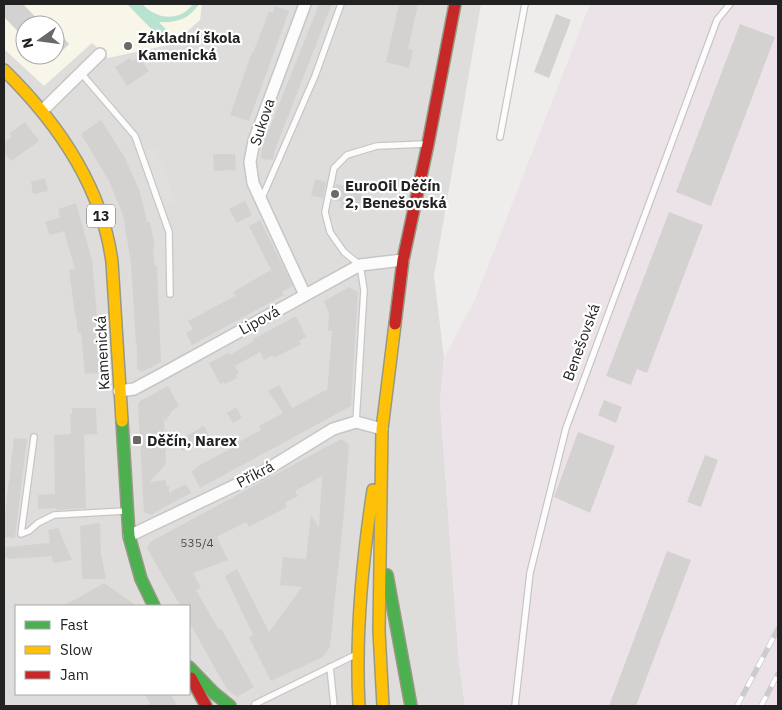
<svg xmlns="http://www.w3.org/2000/svg" width="782" height="710" font-family="'IBM Plex Sans',sans-serif">
<rect width="100%" height="100%" fill="#efedeb"/>
<path fill="#dedddc" fill-rule="evenodd" d="M 4,4 L 481,4 L 434,276 L 444,358 L 440,402 L 459,663 L 465,706 L 4,706 ZM 25,25 L 55,25 L 55,55 L 25,55 ZM 16,606 L 189,606 L 189,694 L 16,694 Z"/>
<path fill="#f7f6e8" fill-rule="evenodd" d="M 4,4 L 202,4 L 200,20 L 173,44 L 108,58 L 92,43 L 44,86 L 4,49 ZM 25,25 L 55,25 L 55,55 L 25,55 Z"/>
<path fill="#ece3e9" d="M 590,4 L 778,4 L 778,706 L 465,706 L 459,663 L 440,402 L 444,358 L 475,299 Z"/>
<path fill="#b9e3d0" d="M 127,4 L 142,4 C 156,19 179,23 193,4 L 199,4 C 189,19 177,23 159,22 L 173,37 L 166,44 Z"/>
<path fill="#e0dfde" d="M 156,148 L 175,202 L 163,206 L 144,152 Z"/>
<path fill="#d4d2d0" d="M 4,4 L 23,4 L 43,25 L 25,25 L 25,39 L 4,17 Z
M 319,4 L 332,4 L 274,152 L 273,160 L 261,159 L 262,147 Z
M 399,4 L 418,4 L 408,49 L 413,50 L 409,68 L 386,62 Z
M 275,6 L 289,11 L 249,121 L 230,115 L 252,52 L 253,53 L 269,11 L 273,13 Z
M 556,14 L 571,20 L 549,78 L 534,72 Z
M 740,24 L 775,37 L 711,206 L 676,192 Z
M 55,28 L 69,44 L 55,58 Z
M 139,57 L 149,71 L 127,86 L 115,67 L 130,58 L 132,61 Z
M 101,120 L 125,158 L 140,192 L 147,222 L 150,222 L 155,247 L 153,248 L 155,266 L 157,266 L 161,362 L 142,372 L 137,369 L 137,345 L 136,345 L 131,263 L 123,215 L 108,179 L 81,134 Z
M 25,122 L 39,141 L 11,161 L 4,152 L 4,142 L 12,137 L 9,134 Z
M 213,154 L 235,154 L 236,170 L 214,171 Z
M 45,178 L 48,191 L 33,194 L 31,182 Z
M 315,179 L 326,182 L 323,198 L 311,196 Z
M 336,184 L 363,190 L 358,212 L 340,208 L 341,202 L 332,200 Z
M 245,201 L 252,215 L 237,223 L 229,209 Z
M 76,203 L 92,260 L 102,373 L 85,374 L 81,333 L 78,333 L 76,315 L 75,315 L 69,270 L 75,269 L 64,231 L 50,235 L 45,222 L 60,217 L 58,209 Z
M 669,212 L 703,225 L 647,373 L 637,369 L 631,385 L 606,376 Z
M 260,220 L 293,286 L 282,292 L 284,295 L 192,345 L 186,333 L 193,329 L 188,321 L 235,296 L 233,292 L 271,270 L 249,226 Z
M 349,287 L 358,292 L 351,406 L 200,488 L 191,471 L 197,468 L 196,467 L 236,446 L 236,445 L 242,440 L 261,430 L 259,426 L 283,413 L 268,391 L 279,385 L 292,408 L 326,390 L 327,392 L 332,331 L 328,331 L 329,314 L 324,301 Z
M 296,316 L 306,337 L 299,341 L 301,344 L 274,358 L 273,355 L 264,360 L 260,352 L 235,366 L 239,374 L 236,375 L 237,378 L 225,384 L 224,382 L 220,384 L 209,363 L 228,353 L 230,355 L 254,341 L 253,339 Z
M 168,386 L 179,406 L 172,411 L 166,421 L 164,418 L 166,464 L 150,482 L 166,480 L 166,486 L 169,486 L 169,493 L 186,484 L 191,493 L 150,515 L 144,512 L 138,405 L 140,401 Z
M 604,400 L 622,407 L 616,423 L 598,415 Z
M 236,407 L 242,418 L 233,423 L 227,413 Z
M 72,408 L 96,408 L 97,434 L 84,435 L 86,508 L 56,510 L 56,508 L 38,509 L 38,495 L 55,494 L 54,435 L 71,434 L 70,414 L 72,414 Z
M 204,426 L 209,436 L 182,451 L 177,441 Z
M 578,432 L 615,446 L 590,513 L 554,497 Z
M 14,438 L 27,439 L 15,538 L 4,537 L 5,513 Z
M 341,439 L 349,444 L 344,512 L 330,647 L 323,657 L 271,681 L 249,637 L 253,635 L 225,576 L 237,569 L 269,632 L 302,587 L 280,585 L 283,557 L 306,559 L 311,515 L 319,528 L 322,476 L 295,491 L 298,496 L 285,503 L 287,507 L 249,527 L 246,522 L 217,537 L 228,560 L 193,573 L 201,588 L 196,590 L 219,630 L 221,628 L 254,687 L 237,697 L 227,689 L 216,670 L 189,622 L 189,606 L 181,606 L 172,592 L 147,548 L 150,542 Z
M 705,455 L 718,460 L 701,507 L 687,502 Z
M 100,523 L 101,554 L 106,579 L 82,579 L 80,526 Z
M 58,528 L 72,560 L 53,563 L 52,556 L 10,559 L 4,556 L 4,550 L 6,547 L 50,543 L 48,530 Z
M 667,551 L 691,560 L 636,706 L 609,706 Z
M 104,583 L 137,606 L 63,606 L 83,595 Z
M 145,694 L 171,694 L 177,706 L 151,706 Z"/>
<g fill="none" stroke-linecap="round" stroke-linejoin="round">
<defs>
<path id="lane" d="M 81,73 L 135,136 L 169,232 L 170,294
M 500,137 L 525,4
M 261,200 L 315,76 L 341,4
M 356,422 L 364,290 L 360,265 L 344,252 L 330,232 L 325,212 L 334,168 L 347,155 L 377,146 L 426,144
M 34,437 L 21,534 L 29,531 L 38,523 L 54,515 L 125,511
M 330,667 L 334,706
M 255,704 L 355,655
M 515,706 L 530,573 L 566,428 L 717,20 L 730,4"/>
<path id="street" d="M 42,111 L 100,54
M 305,295 L 253,183 L 250,162 L 254,141 L 305,4
M 119,391 L 134,389 L 162,374 L 360,265 L 403,260
M 129,536 L 263,472 L 333,429 L 356,422 L 382,429"/>
<path id="fast" d="M 122,421 L 129,536 L 141,579 L 154,606
M 387,575 L 411,706
M 189,667 L 214,693 L 230,706"/>
<path id="slow" d="M 4,70 C 57,122 102,186 112,262 L 122,421
M 359,706 C 355,633 362,562 373,490
M 383,706 L 379,631 L 382,429 L 395,324"/>
<path id="jam" d="M 395,324 L 403,260 L 428,144 L 455,4
M 191,678 L 206,706"/>
</defs>
<use href="#lane" stroke="#c7c6c5" stroke-width="8"/>
<use href="#street" stroke="#c7c6c5" stroke-width="14"/>
<use href="#fast" stroke="#989983" stroke-width="14"/>
<use href="#slow" stroke="#989983" stroke-width="14"/>
<use href="#jam" stroke="#989983" stroke-width="14"/>
<use href="#lane" stroke="#fdfcfc" stroke-width="5.5"/>
<use href="#street" stroke="#fdfcfc" stroke-width="11"/>
<use href="#fast" stroke="#4caf50" stroke-width="11"/>
<use href="#slow" stroke="#ffc107" stroke-width="11"/>
<use href="#jam" stroke="#c62828" stroke-width="11"/>
<defs>
<path id="rail" d="M 737,706 L 778,629
M 761,706 L 778,674"/>
</defs>
<use href="#rail" stroke="#ccc" stroke-width="5.5"/>
<use href="#rail" stroke="#fff" stroke-width="4" stroke-dasharray="11" stroke-linecap="butt"/>
</g>
<g fill="#6a6968" stroke="#fff" stroke-width="2">
<circle cx="128" cy="46" r="5"/>
<circle cx="335" cy="194" r="5"/>
<rect x="132" y="435" width="10" height="10" rx="2.5"/>
</g>
<g text-anchor="middle" dominant-baseline="central" stroke-width="4.5" stroke-linejoin="round" paint-order="stroke">
<g font-size="12" fill="#4e4e4e">
<text x="197" y="542">535/4</text>
</g>
<rect fill="#fff" stroke="#646464" stroke-width="1" x="87" y="204.5" width="28" height="23" rx="4"/>
<g font-size="14" font-weight="bold" fill="#222">
<text x="101" y="216">13</text>
</g>
<g font-size="15" font-weight="bold" fill="#222" stroke="#fff" text-anchor="start">
<text x="138" y="37">Základní škola<tspan x="138" dy="17">Kamenická</tspan></text>
<text x="345" y="185">EuroOil Děčín<tspan x="345" dy="17">2, Benešovská</tspan></text>
<text x="147" y="440">Děčín, Narex</text>
</g>
<g font-size="15" fill="#222" stroke="#fff">
<text transform="translate(262 122) rotate(-72)">Sukova</text>
<text transform="translate(259 320) rotate(-29)">Lipová</text>
<text transform="translate(581 342) rotate(-70)">Benešovská</text>
<text transform="translate(102 353) rotate(-93)">Kamenická</text>
<text transform="translate(255 474) rotate(-28)">Příkrá</text>
</g>
</g>
<rect width="782" height="710" fill="none" stroke="#222222" stroke-width="10"/>
<rect x="15" y="605" width="175" height="90" fill="#ffffff" stroke="#a7a7a7"/>
<rect x="25" y="621" width="25" height="8" fill="#4caf50" stroke="#a7a7a7"/>
<text x="60" y="630" font-size="15" fill="#222222">Fast</text>
<rect x="25" y="646" width="25" height="8" fill="#ffc107" stroke="#a7a7a7"/>
<text x="60" y="655" font-size="15" fill="#222222">Slow</text>
<rect x="25" y="671" width="25" height="8" fill="#c62828" stroke="#a7a7a7"/>
<text x="60" y="680" font-size="15" fill="#222222">Jam</text>
<g transform="translate(40 40) rotate(256)"><circle r="24" fill="#ffffff" stroke="#a7a7a7"/>
<path d="M0-4L9 19L0 12L-9 19Z" fill="#6a6968"/>
<text y="-8" font-size="14" font-weight="bold" text-anchor="middle" fill="#222222">N</text>
</g>
</svg>
